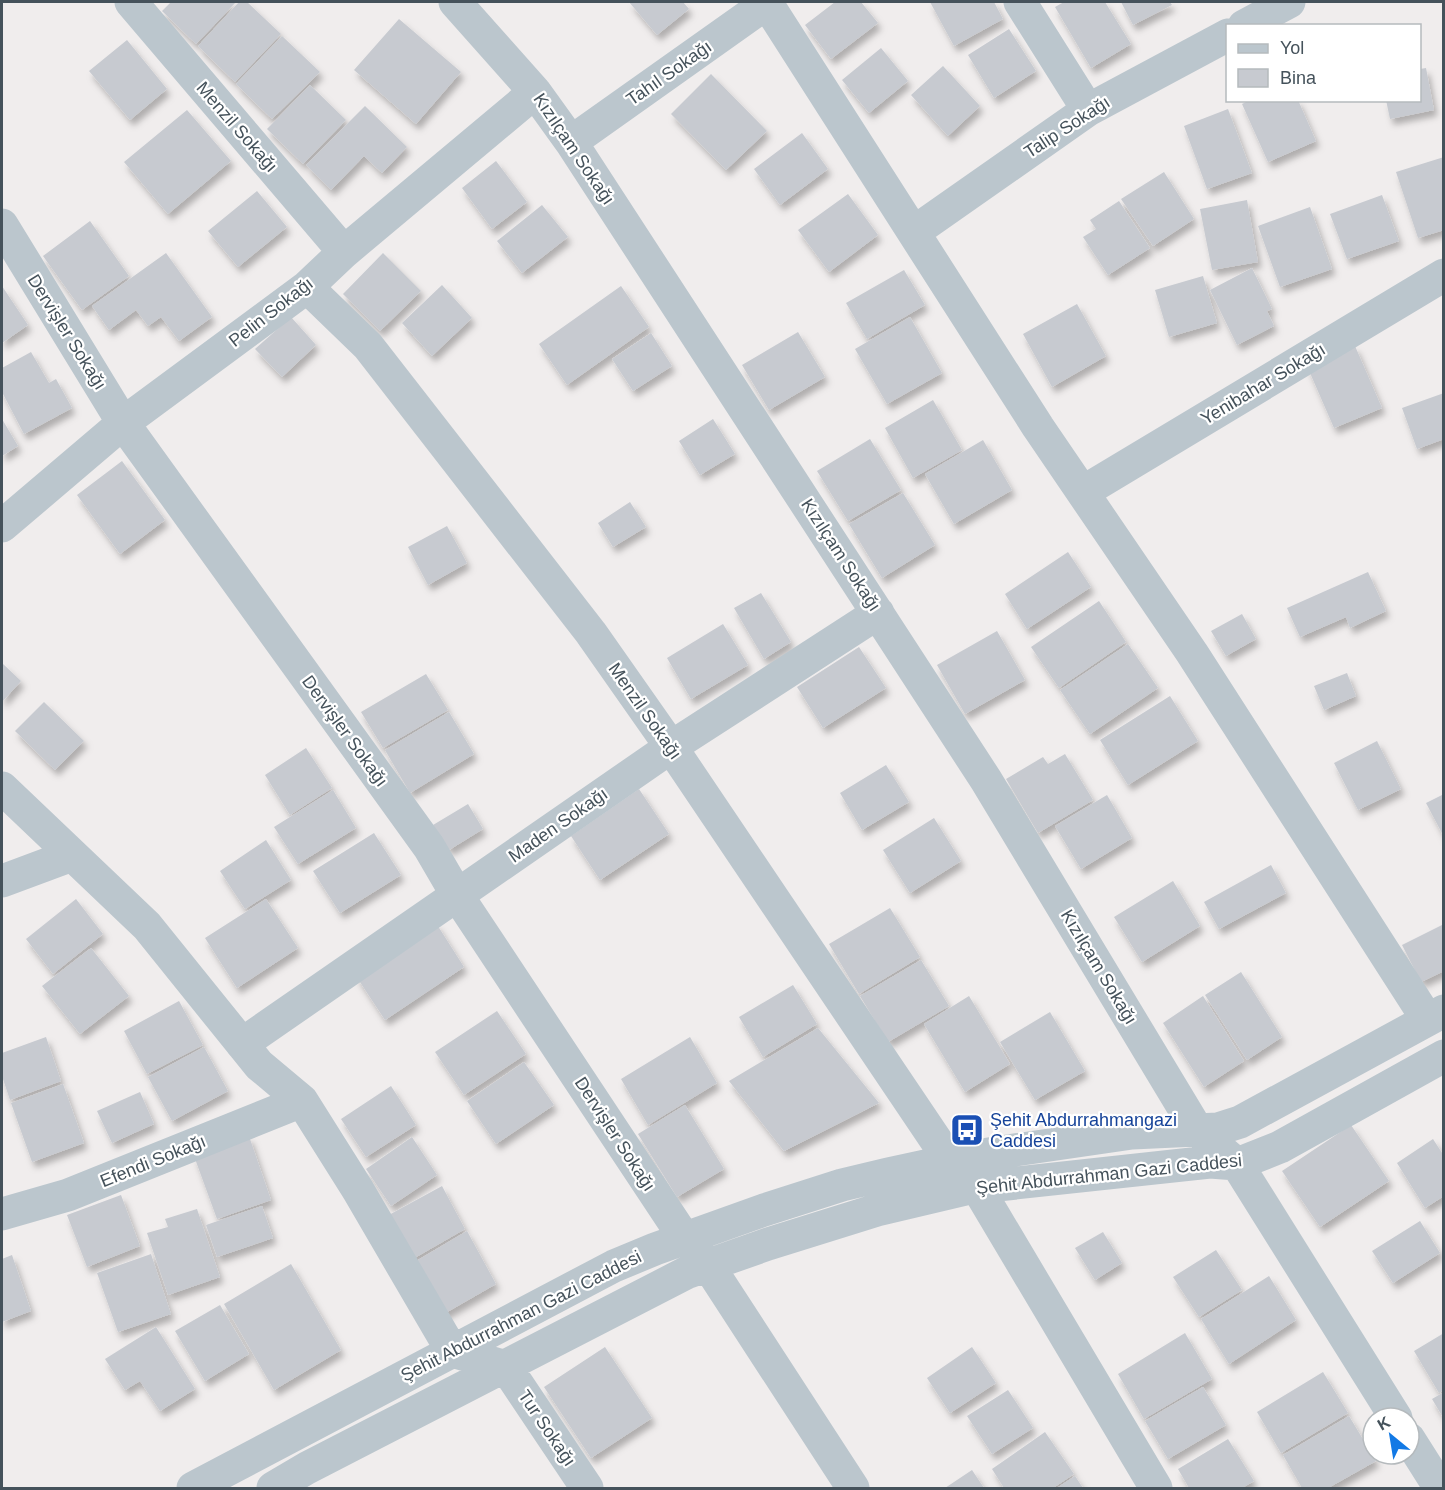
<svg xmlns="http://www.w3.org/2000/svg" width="1445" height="1490" font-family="Arial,sans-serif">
<defs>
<filter id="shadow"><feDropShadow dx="3.5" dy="6" stdDeviation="3" flood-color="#0004"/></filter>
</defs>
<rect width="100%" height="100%" fill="#f0eded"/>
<path fill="#c7cad0" filter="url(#shadow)" d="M 171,2 L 236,2 L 196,44 L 162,11 Z
M 239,2 L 247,2 L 281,34 L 235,82 L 198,46 Z
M 629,2 L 683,2 L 689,9 L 657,35 Z
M 835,2 L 861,2 L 878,23 L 831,59 L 805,25 Z
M 930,2 L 994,2 L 1003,19 L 954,46 Z
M 1064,2 L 1105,2 L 1131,44 L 1091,68 L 1055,7 Z
M 1121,2 L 1170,2 L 1172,5 L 1133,25 Z
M 399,19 L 461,72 L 416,124 L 354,70 Z
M 1009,29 L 1036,71 L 994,98 L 968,55 Z
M 282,36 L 320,72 L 272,119 L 236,84 Z
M 127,40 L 167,89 L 130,120 L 89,71 Z
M 881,48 L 908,81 L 869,113 L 842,80 Z
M 943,66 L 980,106 L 948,136 L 911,95 Z
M 1426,68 L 1434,110 L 1390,119 L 1386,100 L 1420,100 L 1420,69 Z
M 711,74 L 767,131 L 726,170 L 671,114 Z
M 310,85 L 346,120 L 303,164 L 267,129 Z
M 1250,100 L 1298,100 L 1316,141 L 1268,162 L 1242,104 Z
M 365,106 L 407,147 L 382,173 L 364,156 L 331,190 L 306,165 Z
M 1228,109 L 1252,173 L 1207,189 L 1184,126 Z
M 187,110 L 231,161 L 168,214 L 124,162 Z
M 802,133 L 828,169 L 780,205 L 754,169 Z
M 1444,157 L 1444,230 L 1418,238 L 1396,172 Z
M 496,161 L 527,202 L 492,229 L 462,188 Z
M 1164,172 L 1194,219 L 1153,246 L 1121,199 Z
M 257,191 L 287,227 L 238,267 L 208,231 Z
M 848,194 L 878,235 L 829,272 L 798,230 Z
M 1382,195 L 1399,241 L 1347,259 L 1330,214 Z
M 1247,200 L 1258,262 L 1212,270 L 1200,209 Z
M 1119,201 L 1150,248 L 1108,275 L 1083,237 L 1096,229 L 1090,220 Z
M 542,205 L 568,237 L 522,273 L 497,241 Z
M 1310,207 L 1332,269 L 1280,287 L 1258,226 Z
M 90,221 L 129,276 L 82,310 L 43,256 Z
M 166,253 L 212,317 L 179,341 L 161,317 L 148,326 L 136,310 L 109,330 L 92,306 Z
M 383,253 L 421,291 L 380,331 L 343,294 Z
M 1252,268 L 1272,309 L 1267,311 L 1274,326 L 1237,345 L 1210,290 Z
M 904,270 L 925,305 L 867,339 L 846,303 Z
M 1203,276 L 1217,323 L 1169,337 L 1155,290 Z
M 442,285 L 472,318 L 432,356 L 402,323 Z
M 2,286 L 28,325 L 2,343 Z
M 621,286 L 649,327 L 567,385 L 539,344 Z
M 1077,304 L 1106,356 L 1052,387 L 1023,334 Z
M 291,317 L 316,345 L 282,377 L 255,349 Z
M 910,317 L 942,373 L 887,404 L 855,349 Z
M 798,332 L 825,377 L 769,410 L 742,365 Z
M 651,333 L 672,366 L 633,391 L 612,359 Z
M 1355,346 L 1382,408 L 1334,428 L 1307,366 Z
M 31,352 L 49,383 L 56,379 L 72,408 L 24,434 L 2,392 L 2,368 Z
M 1444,393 L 1444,439 L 1417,449 L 1402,408 Z
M 933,400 L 962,450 L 913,478 L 885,428 Z
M 2,419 L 18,446 L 2,456 Z
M 713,419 L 735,454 L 700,475 L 679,441 Z
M 870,439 L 901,490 L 848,521 L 817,471 Z
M 983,440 L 1012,490 L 954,524 L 925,474 Z
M 122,461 L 165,520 L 120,554 L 77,495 Z
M 903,493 L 935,545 L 882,578 L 849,524 Z
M 630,502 L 646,527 L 613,547 L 598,523 Z
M 447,526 L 467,563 L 428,585 L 408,547 Z
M 1068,552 L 1091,587 L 1027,629 L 1005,594 Z
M 1368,572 L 1386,611 L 1350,628 L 1346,617 L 1300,637 L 1287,608 Z
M 761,593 L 791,642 L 764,659 L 734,608 Z
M 1099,601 L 1126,642 L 1059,688 L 1031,647 Z
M 1242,614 L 1256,639 L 1226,656 L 1211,631 Z
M 723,624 L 748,665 L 691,699 L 667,658 Z
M 997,631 L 1025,680 L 965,714 L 937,665 Z
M 1128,644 L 1158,688 L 1090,734 L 1060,690 Z
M 859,647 L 886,688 L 823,728 L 797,687 Z
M 2,663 L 21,681 L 2,702 Z
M 1347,673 L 1356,696 L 1324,710 L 1314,686 Z
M 426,674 L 448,710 L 383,748 L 361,712 Z
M 1170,696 L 1198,741 L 1128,785 L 1100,740 Z
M 44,702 L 84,741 L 55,770 L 15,731 Z
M 449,712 L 474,754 L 410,793 L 385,750 Z
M 1377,741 L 1401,789 L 1358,810 L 1334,763 Z
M 306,748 L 332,788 L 290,815 L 265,775 Z
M 1065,754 L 1093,800 L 1038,833 L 1006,779 L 1043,757 L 1048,764 Z
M 886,765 L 909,802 L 862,830 L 840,793 Z
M 639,789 L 669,834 L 600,880 L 571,836 Z
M 333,790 L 356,828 L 298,864 L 274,827 Z
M 1444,794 L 1444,837 L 1426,803 Z
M 1107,795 L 1132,838 L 1081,869 L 1055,826 Z
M 468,804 L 483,829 L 449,850 L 433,825 Z
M 934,818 L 961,861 L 910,893 L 883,850 Z
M 374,833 L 401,875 L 340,913 L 313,871 Z
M 266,840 L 291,880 L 245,909 L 220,871 Z
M 1271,865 L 1286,893 L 1219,929 L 1204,902 Z
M 1173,881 L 1200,926 L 1142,962 L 1114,917 Z
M 76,899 L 103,934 L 53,974 L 26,939 Z
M 266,899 L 298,948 L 237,988 L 205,938 Z
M 890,908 L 920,957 L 859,994 L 829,944 Z
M 436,923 L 464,967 L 385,1020 L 356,976 Z
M 1444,924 L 1444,971 L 1421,982 L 1402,945 Z
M 91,948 L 129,996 L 80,1034 L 42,986 Z
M 921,960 L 949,1006 L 888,1042 L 860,996 Z
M 1241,972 L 1282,1037 L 1247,1060 L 1205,995 Z
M 793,985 L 817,1024 L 763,1057 L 739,1017 Z
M 969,996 L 1010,1064 L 965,1092 L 924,1024 Z
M 1203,996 L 1244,1061 L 1204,1087 L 1163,1023 Z
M 179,1001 L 203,1045 L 147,1074 L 124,1031 Z
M 497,1011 L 526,1054 L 464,1095 L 435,1052 Z
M 1050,1012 L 1085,1071 L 1035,1100 L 1000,1042 Z
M 818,1028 L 879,1103 L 784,1151 L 729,1081 Z
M 46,1037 L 61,1081 L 10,1100 L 2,1076 L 2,1053 Z
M 690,1037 L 717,1083 L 648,1125 L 621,1079 Z
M 204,1047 L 228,1091 L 172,1121 L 148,1077 Z
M 524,1062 L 554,1105 L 496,1144 L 467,1101 Z
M 63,1084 L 84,1143 L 32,1162 L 11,1103 Z
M 391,1086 L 416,1125 L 366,1157 L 341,1119 Z
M 140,1092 L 154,1124 L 112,1143 L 97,1111 Z
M 685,1105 L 724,1169 L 677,1197 L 638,1134 Z
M 1351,1125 L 1389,1181 L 1320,1227 L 1282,1171 Z
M 249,1136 L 271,1200 L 217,1219 L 194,1156 Z
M 412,1137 L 437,1175 L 391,1206 L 366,1169 Z
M 1433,1139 L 1444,1156 L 1444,1196 L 1425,1208 L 1397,1163 Z
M 442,1186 L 465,1229 L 411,1260 L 387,1216 Z
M 121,1195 L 140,1246 L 87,1267 L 67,1215 Z
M 262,1206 L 273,1238 L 217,1257 L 206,1225 Z
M 197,1209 L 220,1277 L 168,1295 L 147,1233 L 168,1227 L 165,1219 Z
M 1420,1221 L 1440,1253 L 1393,1283 L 1372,1251 Z
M 467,1231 L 496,1284 L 442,1315 L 413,1263 Z
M 1103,1232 L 1122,1263 L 1095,1280 L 1075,1248 Z
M 1216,1250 L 1242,1290 L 1199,1317 L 1173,1277 Z
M 151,1254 L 171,1314 L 118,1332 L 97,1273 Z
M 12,1255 L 31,1311 L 2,1322 L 2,1259 Z
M 291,1264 L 341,1350 L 274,1390 L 224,1304 Z
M 1269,1276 L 1296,1320 L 1229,1364 L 1201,1319 Z
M 220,1305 L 249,1354 L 205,1381 L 175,1331 Z
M 156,1327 L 195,1389 L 160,1411 L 140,1381 L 125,1390 L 105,1359 Z
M 1185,1333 L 1212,1379 L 1144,1419 L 1118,1374 Z
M 1444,1333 L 1444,1390 L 1439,1393 L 1414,1351 Z
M 605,1347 L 652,1418 L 591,1458 L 544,1387 Z
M 972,1347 L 996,1383 L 950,1413 L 927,1378 Z
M 1323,1372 L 1348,1413 L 1281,1453 L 1257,1412 Z
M 1203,1387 L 1226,1425 L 1168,1459 L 1145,1421 Z
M 1008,1390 L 1033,1428 L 992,1454 L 967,1416 Z
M 1444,1392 L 1444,1419 L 1432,1399 Z
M 1349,1416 L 1376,1461 L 1328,1488 L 1302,1488 L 1283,1455 Z
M 1045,1432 L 1074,1474 L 1053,1488 L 1004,1488 L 992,1469 Z
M 1228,1439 L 1254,1481 L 1242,1488 L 1189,1488 L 1178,1469 Z
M 972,1470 L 984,1488 L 945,1488 Z
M 1075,1476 L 1083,1488 L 1057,1488 Z"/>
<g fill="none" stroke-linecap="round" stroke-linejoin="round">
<path stroke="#bbc6cd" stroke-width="33" d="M 131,2 L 344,252
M 455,2 L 535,92 L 571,142 L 986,780 L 1197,1130 L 1237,1164 L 1396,1418
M 766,2 L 1038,427 L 1192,653 L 1427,1019
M 1020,2 L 1088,110
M 1244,26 L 1289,2
M 571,142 L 767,3
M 2,225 L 123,423 L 429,847 L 457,895 L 685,1239 L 708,1265 L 853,1488
M 914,232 L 1088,110 L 1228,35
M 307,287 L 368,346 L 591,633 L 671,747 L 950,1161 L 977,1187 L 1156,1488
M 1083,492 L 1444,275
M 2,526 L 123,423 L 307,287 L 344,252 L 535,92
M 2,788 L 147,926 L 259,1065 L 302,1101 L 358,1190 L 452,1351 L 506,1367 L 587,1488
M 2,881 L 72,855
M 242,1044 L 671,747 L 878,613
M 2,1214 L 68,1195 L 302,1101
M 1409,1439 L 1440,1488
M 193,1488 L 614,1266 L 655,1249 L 764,1210 L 842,1185 L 888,1174 L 957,1159 L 1001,1152 L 1132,1133 L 1218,1129 L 1240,1122 L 1444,1011
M 273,1488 L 307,1468 L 686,1273 L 768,1244 L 877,1210 L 970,1188 L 1210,1162 L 1237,1164 L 1280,1147 L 1444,1056"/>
</g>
<defs>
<symbol id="bus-square" viewBox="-11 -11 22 22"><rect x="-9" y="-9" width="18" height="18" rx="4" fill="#1a4fb4" stroke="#fff"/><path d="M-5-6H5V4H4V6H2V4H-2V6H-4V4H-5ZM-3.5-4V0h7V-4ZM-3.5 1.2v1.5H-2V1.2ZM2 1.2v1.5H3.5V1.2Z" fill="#fff"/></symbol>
</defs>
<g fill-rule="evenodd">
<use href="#bus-square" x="948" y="1111" width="38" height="38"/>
</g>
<g text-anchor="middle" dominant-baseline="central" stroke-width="4.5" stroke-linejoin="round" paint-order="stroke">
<g font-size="18" fill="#45525b" stroke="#fff">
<text transform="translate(669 73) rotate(-35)">Tahıl Sokağı</text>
<text transform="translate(237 127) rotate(49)">Menzil Sokağı</text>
<text transform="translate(1067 127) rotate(-33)">Talip Sokağı</text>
<text transform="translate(574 149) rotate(56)">Kızılçam Sokağı</text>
<text transform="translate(271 312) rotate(-38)">Pelin Sokağı</text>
<text transform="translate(67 332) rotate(58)">Dervişler Sokağı</text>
<text transform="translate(1263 384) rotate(-31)">Yenibahar Sokağı</text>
<text transform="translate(841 555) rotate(57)">Kızılçam Sokağı</text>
<text transform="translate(645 711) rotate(55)">Menzil Sokağı</text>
<text transform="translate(345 731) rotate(54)">Dervişler Sokağı</text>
<text transform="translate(558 825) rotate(-35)">Maden Sokağı</text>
<text transform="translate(1099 967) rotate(59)">Kızılçam Sokağı</text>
<text transform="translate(615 1134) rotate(57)">Dervişler Sokağı</text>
<text transform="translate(153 1161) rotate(-22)">Efendi Sokağı</text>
<text transform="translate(1109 1174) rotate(-6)">Şehit Abdurrahman Gazi Caddesi</text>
<text transform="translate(521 1316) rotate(-27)">Şehit Abdurrahman Gazi Caddesi</text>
<text transform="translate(547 1428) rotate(56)">Tur Sokağı</text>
</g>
<g font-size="18" fill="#164399" stroke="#fff" text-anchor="start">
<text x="990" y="1120">Şehit Abdurrahmangazi<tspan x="990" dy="21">Caddesi</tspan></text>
</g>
</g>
<rect width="1445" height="1490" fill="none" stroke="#45525b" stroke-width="6"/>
<rect x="1226" y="24" width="195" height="78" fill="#ffffff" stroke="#b5babd" stroke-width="1.5"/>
<rect x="1238" y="44" width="30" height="9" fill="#bbc6cd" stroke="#b5babd" stroke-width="1.5"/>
<text x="1280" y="54" font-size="18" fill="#45525b">Yol</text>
<rect x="1238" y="69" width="30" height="18" fill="#c7cad0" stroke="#b5babd" stroke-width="1.5"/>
<text x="1280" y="84" font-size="18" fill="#45525b">Bina</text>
<g transform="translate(1391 1436) rotate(330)"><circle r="28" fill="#ffffff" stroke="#b5babd" stroke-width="1.5"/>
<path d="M0-4.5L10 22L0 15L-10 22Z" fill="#1279e5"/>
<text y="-9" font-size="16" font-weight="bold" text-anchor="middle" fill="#45525b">K</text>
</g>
</svg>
